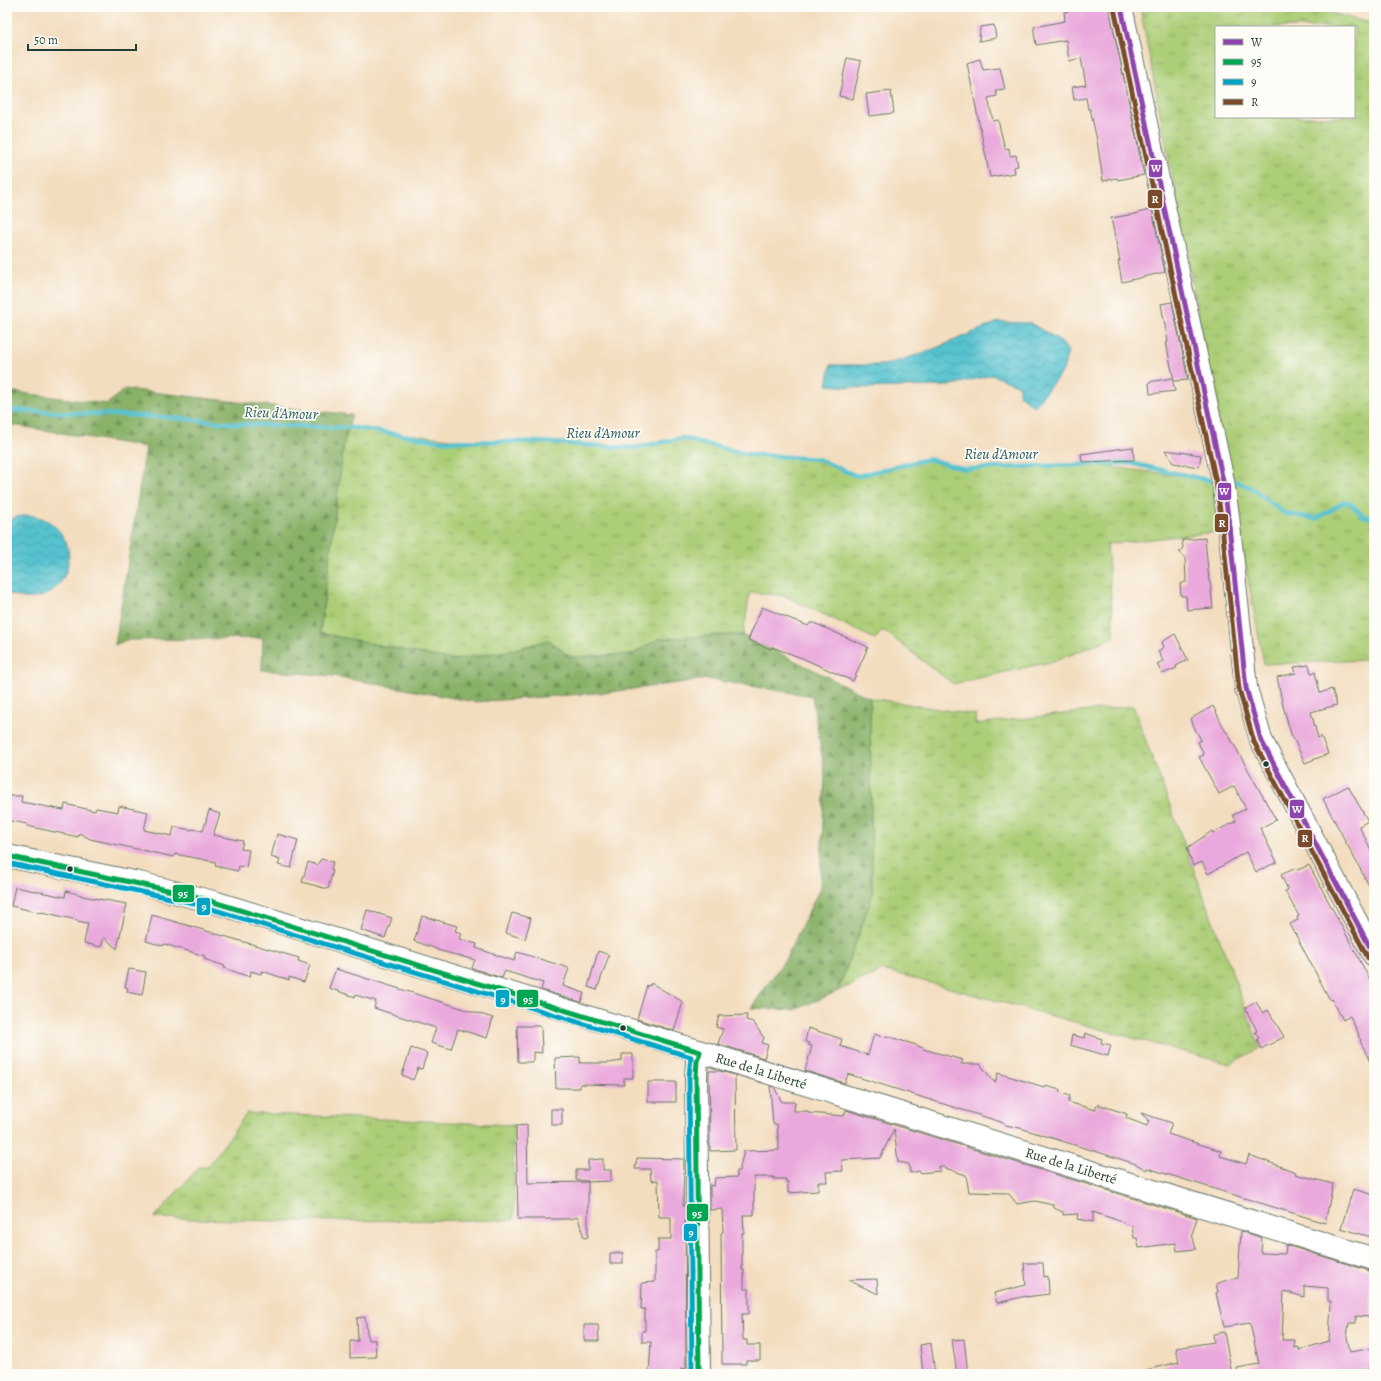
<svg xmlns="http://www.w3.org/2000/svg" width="1381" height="1381" font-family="Alegreya,serif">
<defs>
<pattern id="grass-tufts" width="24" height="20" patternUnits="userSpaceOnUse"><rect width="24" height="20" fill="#acce77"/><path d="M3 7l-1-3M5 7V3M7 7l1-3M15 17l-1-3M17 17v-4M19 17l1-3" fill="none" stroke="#8ba862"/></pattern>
<pattern id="forest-firs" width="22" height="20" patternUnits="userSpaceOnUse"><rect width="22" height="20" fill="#89b168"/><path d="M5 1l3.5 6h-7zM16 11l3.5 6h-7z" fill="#6f9156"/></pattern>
<pattern id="water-waves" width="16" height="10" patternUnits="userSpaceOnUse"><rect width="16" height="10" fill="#56c2cf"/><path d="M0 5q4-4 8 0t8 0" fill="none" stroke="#479fa9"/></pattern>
</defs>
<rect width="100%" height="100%" fill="#fdfcf7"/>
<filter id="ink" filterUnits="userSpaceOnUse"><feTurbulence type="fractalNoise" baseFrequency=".025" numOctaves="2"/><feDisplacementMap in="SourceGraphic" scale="8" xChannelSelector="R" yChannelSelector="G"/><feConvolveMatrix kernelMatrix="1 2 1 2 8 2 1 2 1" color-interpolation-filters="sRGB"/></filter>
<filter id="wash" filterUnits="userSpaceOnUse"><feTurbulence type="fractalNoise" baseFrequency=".012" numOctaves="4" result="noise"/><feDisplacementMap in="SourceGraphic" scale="16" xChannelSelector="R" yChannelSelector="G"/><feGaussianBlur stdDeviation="0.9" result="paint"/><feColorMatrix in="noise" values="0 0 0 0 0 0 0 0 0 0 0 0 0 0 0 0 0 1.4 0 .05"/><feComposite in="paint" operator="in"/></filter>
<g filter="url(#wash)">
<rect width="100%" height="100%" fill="#f3ddbf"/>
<path fill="url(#grass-tufts)" stroke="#668656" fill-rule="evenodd" d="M 1140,7 L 1307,7 L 1374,24 L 1374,682 L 1366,660 L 1264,664 ZM 1216,27 L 1354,27 L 1354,117 L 1216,117 Z
M 349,428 L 471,441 L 634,448 L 682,438 L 751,455 L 818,459 L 857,476 L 928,459 L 965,469 L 1086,464 L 1223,481 L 1225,531 L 1107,544 L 1114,637 L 1058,660 L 953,684 L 883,630 L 875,639 L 785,596 L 750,592 L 743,635 L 658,639 L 633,654 L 570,657 L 549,640 L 512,650 L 452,660 L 320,633 L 344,442 Z
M 870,698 L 976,715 L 975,724 L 1133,706 L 1260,1048 L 1229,1064 L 883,970 L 838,991 L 872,897 Z
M 247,1113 L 513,1125 L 514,1220 L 277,1221 L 154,1218 L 199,1167 L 208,1167 Z"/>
<path fill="url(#forest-firs)" stroke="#54774e" d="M 125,389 L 352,415 L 344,442 L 320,633 L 452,660 L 512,650 L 549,640 L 570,657 L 633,654 L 658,639 L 722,635 L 743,635 L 870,698 L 872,897 L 838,991 L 795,1010 L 751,1008 L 786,958 L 820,888 L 825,774 L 812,696 L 707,679 L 610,692 L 475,702 L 333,676 L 262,670 L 263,638 L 126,640 L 115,645 L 146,447 L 7,424 L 7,391 L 107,404 Z"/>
<path fill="url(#water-waves)" stroke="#3a8082" d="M 998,322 L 1030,323 L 1059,340 L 1068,351 L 1063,371 L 1034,406 L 1019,395 L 1019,386 L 992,375 L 948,386 L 861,388 L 827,385 L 831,365 L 884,365 L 924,353 Z
M 29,515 C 33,516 38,517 41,518 C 48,520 54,525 59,531 C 84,560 57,607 19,597 C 15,596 11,594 7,593 L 7,521 L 16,517 Z"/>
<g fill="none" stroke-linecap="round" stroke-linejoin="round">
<path stroke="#56c2cf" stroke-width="4.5" d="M 7,410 L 164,417 L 239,424 L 356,428 L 440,441 L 538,442 L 634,448 L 682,438 L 746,454 L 818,459 L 857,476 L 928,459 L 965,469 L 1130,463 L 1212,481
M 1234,481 L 1250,487 L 1284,513 L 1316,519 L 1344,502 L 1350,503 L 1363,516 L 1374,518"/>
</g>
<g id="blocks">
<path fill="#eaa9dc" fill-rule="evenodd" d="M 1097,7 L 1109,7 L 1144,175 L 1118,180 L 1117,178 L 1103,181 L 1097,140 L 1090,109 L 1088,109 L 1086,98 L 1074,100 L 1072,87 L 1086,85 L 1081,58 L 1069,61 L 1066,40 L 1036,45 L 1034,32 L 1034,27 L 1065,21 L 1064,12 Z
M 994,25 L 996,38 L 979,41 L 980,27 Z
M 847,58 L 861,61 L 853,99 L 839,96 Z
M 980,59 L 983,70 L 1000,68 L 1005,89 L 996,90 L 997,96 L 988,98 L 993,121 L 998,120 L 1005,149 L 1009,148 L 1010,156 L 1016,155 L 1018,166 L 1014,167 L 1015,173 L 990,177 L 967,63 Z
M 891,91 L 894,113 L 869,116 L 866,94 Z
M 1152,209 L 1165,272 L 1122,282 L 1118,261 L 1120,261 L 1111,218 L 1135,214 Z
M 1172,302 L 1188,380 L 1174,381 L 1166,342 L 1168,342 L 1161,304 Z
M 1172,378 L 1175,391 L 1150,394 L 1149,382 Z
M 1133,447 L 1134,460 L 1082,462 L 1081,454 Z
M 1165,450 L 1201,455 L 1199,467 L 1173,463 Z
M 1205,538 L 1209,581 L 1210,581 L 1213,608 L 1187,610 L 1186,596 L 1181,596 L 1180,584 L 1186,582 L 1185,557 L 1179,552 L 1183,548 L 1182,540 Z
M 762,607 L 808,626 L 810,623 L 814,623 L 868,647 L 853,681 L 802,658 L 772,647 L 771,649 L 748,640 Z
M 1175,634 L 1188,660 L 1176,666 L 1177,668 L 1162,674 L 1157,664 L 1163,661 L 1158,651 L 1164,647 L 1162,642 Z
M 1309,665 L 1311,673 L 1315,672 L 1320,693 L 1332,689 L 1337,705 L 1311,712 L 1318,738 L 1321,736 L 1328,754 L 1305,763 L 1293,737 L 1292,737 L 1283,706 L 1277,677 L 1296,673 L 1294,667 Z
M 1213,706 L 1226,732 L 1227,732 L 1276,820 L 1260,828 L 1277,862 L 1256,872 L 1246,852 L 1208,874 L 1202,862 L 1193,866 L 1187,848 L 1212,831 L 1213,833 L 1236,821 L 1233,815 L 1246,809 L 1234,786 L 1219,794 L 1199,757 L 1204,755 L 1198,742 L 1201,740 L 1190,719 Z
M 1348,786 L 1368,821 L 1359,826 L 1374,856 L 1374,895 L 1323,799 Z
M 7,796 L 22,796 L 21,802 L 64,810 L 65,804 L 95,811 L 96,808 L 118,812 L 119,806 L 148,812 L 144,830 L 172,836 L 174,827 L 192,830 L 192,829 L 203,831 L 209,810 L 220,814 L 213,835 L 243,841 L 241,849 L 249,850 L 246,868 L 239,866 L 238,871 L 215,866 L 216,862 L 175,854 L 174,857 L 90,839 L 79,833 L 78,837 L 27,826 L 27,824 L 7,820 Z
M 277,834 L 298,840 L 291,868 L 278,865 L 280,860 L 271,857 Z
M 321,859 L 333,862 L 331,869 L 333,870 L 328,889 L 302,882 L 308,862 L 317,865 Z
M 1309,865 L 1374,987 L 1374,1067 L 1360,1041 L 1361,1040 L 1358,1036 L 1359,1035 L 1350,1016 L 1343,1020 L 1332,999 L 1330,1000 L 1290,924 L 1298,920 L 1297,917 L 1299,916 L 1285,891 L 1288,890 L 1281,875 L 1296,868 L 1298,870 Z
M 15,887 L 65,897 L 66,891 L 82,895 L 82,896 L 127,904 L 117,949 L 104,937 L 101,947 L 84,943 L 88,923 L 77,921 L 77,920 L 42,912 L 41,913 L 11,906 Z
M 367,910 L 392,918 L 385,938 L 361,930 Z
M 512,913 L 531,918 L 525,939 L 506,933 Z
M 152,915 L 299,958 L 298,961 L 310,965 L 304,982 L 289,977 L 289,980 L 262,971 L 261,974 L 251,971 L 250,977 L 224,968 L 225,966 L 204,959 L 205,956 L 164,944 L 163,946 L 146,941 Z
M 422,916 L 457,926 L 455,931 L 461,933 L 459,939 L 477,944 L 476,948 L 514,961 L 517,952 L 569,968 L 563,986 L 584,993 L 581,1002 L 541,990 L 543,983 L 505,971 L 502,978 L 472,968 L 475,960 L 437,950 L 437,949 L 414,941 Z
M 598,951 L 609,955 L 597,990 L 588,987 Z
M 129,969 L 146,972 L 142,995 L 127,992 L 128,988 L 125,987 Z
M 336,969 L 493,1018 L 487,1038 L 458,1029 L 451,1049 L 431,1043 L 436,1028 L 374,1008 L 376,1001 L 355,995 L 355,997 L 329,988 Z
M 651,983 L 683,1002 L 674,1031 L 637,1019 L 647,985 L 650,986 Z
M 1256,1002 L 1263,1013 L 1268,1010 L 1284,1037 L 1261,1049 L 1257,1039 L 1259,1038 L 1255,1032 L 1257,1031 L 1245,1008 Z
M 747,1015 L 746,1020 L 753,1022 L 764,1038 L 762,1043 L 768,1045 L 764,1058 L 718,1044 L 723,1029 L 716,1027 L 719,1016 Z
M 517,1026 L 541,1026 L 542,1053 L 533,1052 L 533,1062 L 518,1062 Z
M 808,1028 L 842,1039 L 840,1046 L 868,1055 L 874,1034 L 885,1038 L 886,1036 L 913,1044 L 923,1048 L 923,1049 L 963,1060 L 961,1064 L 980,1064 L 995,1083 L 998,1073 L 1044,1087 L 1045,1085 L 1060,1089 L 1059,1092 L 1070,1096 L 1068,1102 L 1095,1110 L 1097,1104 L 1127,1114 L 1126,1118 L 1147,1126 L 1149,1121 L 1141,1113 L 1172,1123 L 1168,1134 L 1221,1151 L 1220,1156 L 1246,1164 L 1249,1155 L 1296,1172 L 1295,1174 L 1333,1184 L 1325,1223 L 1147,1168 L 1146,1170 L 1136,1164 L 1020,1128 L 1006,1125 L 1001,1122 L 848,1074 L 845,1083 L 805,1071 L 812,1046 L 808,1045 L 809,1043 L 805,1042 Z
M 1085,1033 L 1102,1039 L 1101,1043 L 1111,1045 L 1108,1056 L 1070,1045 L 1072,1035 L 1084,1038 Z
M 411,1048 L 427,1053 L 422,1069 L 418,1068 L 413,1080 L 402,1075 Z
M 622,1054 L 633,1054 L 633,1078 L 624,1078 L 624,1085 L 580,1084 L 580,1088 L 556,1088 L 555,1058 L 580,1057 L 580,1063 L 608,1063 L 622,1061 Z
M 709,1071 L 720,1071 L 735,1075 L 736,1150 L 710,1151 Z
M 648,1082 L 676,1082 L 676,1102 L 648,1102 Z
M 770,1086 L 774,1087 L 782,1102 L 795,1102 L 794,1111 L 808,1111 L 808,1113 L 844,1116 L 846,1110 L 1197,1218 L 1192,1234 L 1196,1249 L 1177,1251 L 1176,1243 L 1139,1248 L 1137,1238 L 1134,1238 L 1132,1226 L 1123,1223 L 1123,1222 L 1093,1212 L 1093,1222 L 1077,1219 L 1078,1214 L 1063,1215 L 1063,1212 L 1054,1208 L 1053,1205 L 1035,1201 L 1017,1204 L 1008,1193 L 969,1192 L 966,1175 L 939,1166 L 940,1171 L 920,1173 L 920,1171 L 910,1173 L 909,1164 L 898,1162 L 894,1129 L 880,1158 L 842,1160 L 843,1171 L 826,1172 L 827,1182 L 818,1182 L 818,1191 L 788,1193 L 788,1182 L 786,1182 L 786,1179 L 774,1179 L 774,1177 L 754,1177 L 754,1215 L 743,1215 L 744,1233 L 742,1233 L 742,1270 L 744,1270 L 744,1289 L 749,1289 L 749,1314 L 742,1314 L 743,1340 L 747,1340 L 747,1345 L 760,1345 L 760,1360 L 746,1360 L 746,1364 L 722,1364 L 721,1233 L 723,1232 L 722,1209 L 710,1210 L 710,1185 L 714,1186 L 715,1178 L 737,1177 L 737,1171 L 739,1171 L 744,1151 L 779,1150 L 777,1124 L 773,1124 Z
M 551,1109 L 562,1109 L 562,1125 L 551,1125 Z
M 527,1125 L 528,1183 L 588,1182 L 588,1237 L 584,1238 L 578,1217 L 570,1219 L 518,1219 L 516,1126 Z
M 637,1158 L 684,1159 L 683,1206 L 685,1206 L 686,1369 L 681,1368 L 681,1374 L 649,1374 L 651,1342 L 642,1342 L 642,1331 L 645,1331 L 645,1309 L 641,1309 L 642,1283 L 655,1282 L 655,1252 L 658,1252 L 658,1239 L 671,1239 L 671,1217 L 659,1217 L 658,1180 L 651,1181 L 650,1169 L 635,1169 Z
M 603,1159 L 603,1170 L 611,1170 L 611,1181 L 588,1182 L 588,1181 L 576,1180 L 576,1170 L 588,1170 L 588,1160 Z
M 1353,1189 L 1374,1195 L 1374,1238 L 1341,1228 Z
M 1241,1231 L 1262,1238 L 1261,1253 L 1285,1254 L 1286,1245 L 1370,1271 L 1371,1317 L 1356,1316 L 1356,1323 L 1349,1323 L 1347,1337 L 1350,1352 L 1374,1348 L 1374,1367 L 1340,1374 L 1238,1374 L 1237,1368 L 1259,1364 L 1250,1323 L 1224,1327 L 1216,1293 L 1218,1292 L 1216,1284 L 1227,1280 L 1238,1278 ZM 1304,1286 L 1328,1288 L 1328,1301 L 1331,1301 L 1329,1341 L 1299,1350 L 1299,1347 L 1294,1348 L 1295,1340 L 1282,1340 L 1284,1291 L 1304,1297 Z
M 610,1253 L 623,1253 L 623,1264 L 610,1264 Z
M 1024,1263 L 1043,1263 L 1044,1277 L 1048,1276 L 1049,1294 L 1026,1297 L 1026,1296 L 997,1303 L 994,1293 L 1026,1285 Z
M 877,1279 L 878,1294 L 848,1280 Z
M 365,1317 L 368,1340 L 375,1340 L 376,1357 L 350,1358 L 350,1341 L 358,1341 L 357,1318 Z
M 584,1325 L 598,1325 L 599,1341 L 584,1341 Z
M 1224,1332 L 1232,1374 L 1146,1374 L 1146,1370 L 1179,1362 L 1176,1348 L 1214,1342 L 1213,1334 Z
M 964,1339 L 968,1374 L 957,1374 L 952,1340 Z
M 931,1343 L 935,1374 L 923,1374 L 920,1345 Z"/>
</g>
</g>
<g filter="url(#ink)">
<use href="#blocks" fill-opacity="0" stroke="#697565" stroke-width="1"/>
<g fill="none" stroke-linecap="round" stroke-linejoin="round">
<defs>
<path id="minor" d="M 1121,7 L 1223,481 L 1228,516 L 1246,688 L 1261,740 L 1374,955
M 7,856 L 139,883 L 217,903 L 1374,1259
M 699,1374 L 696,1076 L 697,1061 L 700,1052"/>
</defs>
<use href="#minor" stroke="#697565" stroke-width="24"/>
<use href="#minor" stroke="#fff" stroke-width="22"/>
<defs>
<path id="bus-1" d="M 1121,7 L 1223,481 L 1228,516 L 1246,688 L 1261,740 L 1374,955"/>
<path id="bus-2" d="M 7,856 L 191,895 L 700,1052
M 699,1374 L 696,1076 L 697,1061 L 700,1052"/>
<path id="bus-3" d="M 7,863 L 189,902 L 691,1057 L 689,1076 L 692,1374"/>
<path id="bus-4" d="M 1114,8 L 1216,482 L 1221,517 L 1239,689 L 1254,742 L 1368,958"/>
</defs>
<use href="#bus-1" stroke="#fdfcf7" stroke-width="8"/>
<use href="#bus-2" stroke="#fdfcf7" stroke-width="8"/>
<use href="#bus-3" stroke="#fdfcf7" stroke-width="8"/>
<use href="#bus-4" stroke="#fdfcf7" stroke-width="8"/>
<use href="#bus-1" stroke="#8e44ad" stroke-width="5"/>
<use href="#bus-2" stroke="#00a651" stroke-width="5"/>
<use href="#bus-3" stroke="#02a4c6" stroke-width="5"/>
<use href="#bus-4" stroke="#7a4b2a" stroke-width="5"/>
</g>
</g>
<g fill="#1f3d34" stroke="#fdfcf7" stroke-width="1.5">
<circle cx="1266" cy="764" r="3.5"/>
<circle cx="70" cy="869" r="3.5"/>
<circle cx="623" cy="1028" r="3.5"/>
</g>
<g text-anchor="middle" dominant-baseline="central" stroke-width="3.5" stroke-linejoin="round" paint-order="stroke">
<g font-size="14" fill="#1f3d34" stroke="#fdfcf7">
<text transform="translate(761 1071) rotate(17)">Rue de la Liberté</text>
<text transform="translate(1071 1166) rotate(17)">Rue de la Liberté</text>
</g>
<g font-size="15" font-style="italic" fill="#2d5e5b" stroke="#fdfcf7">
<text transform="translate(281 413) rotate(2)">Rieu d'Amour</text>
<text x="603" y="433">Rieu d'Amour</text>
<text x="1001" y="454">Rieu d'Amour</text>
</g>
</g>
<g stroke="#fdfcf7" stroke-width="1.5">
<rect x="1148" y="159" width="15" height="19" rx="4" fill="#8e44ad"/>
<rect x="1147" y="189" width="16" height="20" rx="4" fill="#7a4b2a"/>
<rect x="1217" y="482" width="15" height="19" rx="4" fill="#8e44ad"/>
<rect x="1214" y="513" width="15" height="20" rx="4" fill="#7a4b2a"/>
<rect x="1289" y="799" width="16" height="20" rx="4" fill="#8e44ad"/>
<rect x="1297" y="829" width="16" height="19" rx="4" fill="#7a4b2a"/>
<rect x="172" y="884" width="23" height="19" rx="4" fill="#00a651"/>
<rect x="196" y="897" width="15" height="19" rx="4" fill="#02a4c6"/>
<rect x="495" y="989" width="15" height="19" rx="4" fill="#02a4c6"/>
<rect x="516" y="989" width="23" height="19" rx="4" fill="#00a651"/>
<rect x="686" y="1203" width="23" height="19" rx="4" fill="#00a651"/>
<rect x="683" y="1223" width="15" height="19" rx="4" fill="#02a4c6"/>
</g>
<g font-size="11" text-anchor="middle" font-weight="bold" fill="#fff">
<text x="1156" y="172">W</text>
<text x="1155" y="203">R</text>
<text x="1224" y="495">W</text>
<text x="1222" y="527">R</text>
<text x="1297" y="813">W</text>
<text x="1305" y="842">R</text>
<text x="183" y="897">95</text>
<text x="204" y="910">9</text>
<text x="503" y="1003">9</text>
<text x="528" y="1003">95</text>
<text x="697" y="1217">95</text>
<text x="691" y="1236">9</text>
</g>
<rect width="1381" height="1381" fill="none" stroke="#fdfcf7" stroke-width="24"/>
<rect x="1215" y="26" width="140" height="92" fill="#fdfcf7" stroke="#a4b0a9"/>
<rect x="1223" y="39" width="20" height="6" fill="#8e44ad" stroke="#a4b0a9"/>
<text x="1251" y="46" font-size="12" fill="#1f3d34">W</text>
<rect x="1223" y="59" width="20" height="6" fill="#00a651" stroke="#a4b0a9"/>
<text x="1251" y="66" font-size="12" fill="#1f3d34">95</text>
<rect x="1223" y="79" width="20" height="6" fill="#02a4c6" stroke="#a4b0a9"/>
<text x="1251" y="86" font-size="12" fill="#1f3d34">9</text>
<rect x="1223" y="99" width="20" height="6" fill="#7a4b2a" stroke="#a4b0a9"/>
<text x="1251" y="106" font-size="12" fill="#1f3d34">R</text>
<path d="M28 44v6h108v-6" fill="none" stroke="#1f3d34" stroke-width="2"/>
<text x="34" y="44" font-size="12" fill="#1f3d34" stroke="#fdfcf7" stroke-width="3" paint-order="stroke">50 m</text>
</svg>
